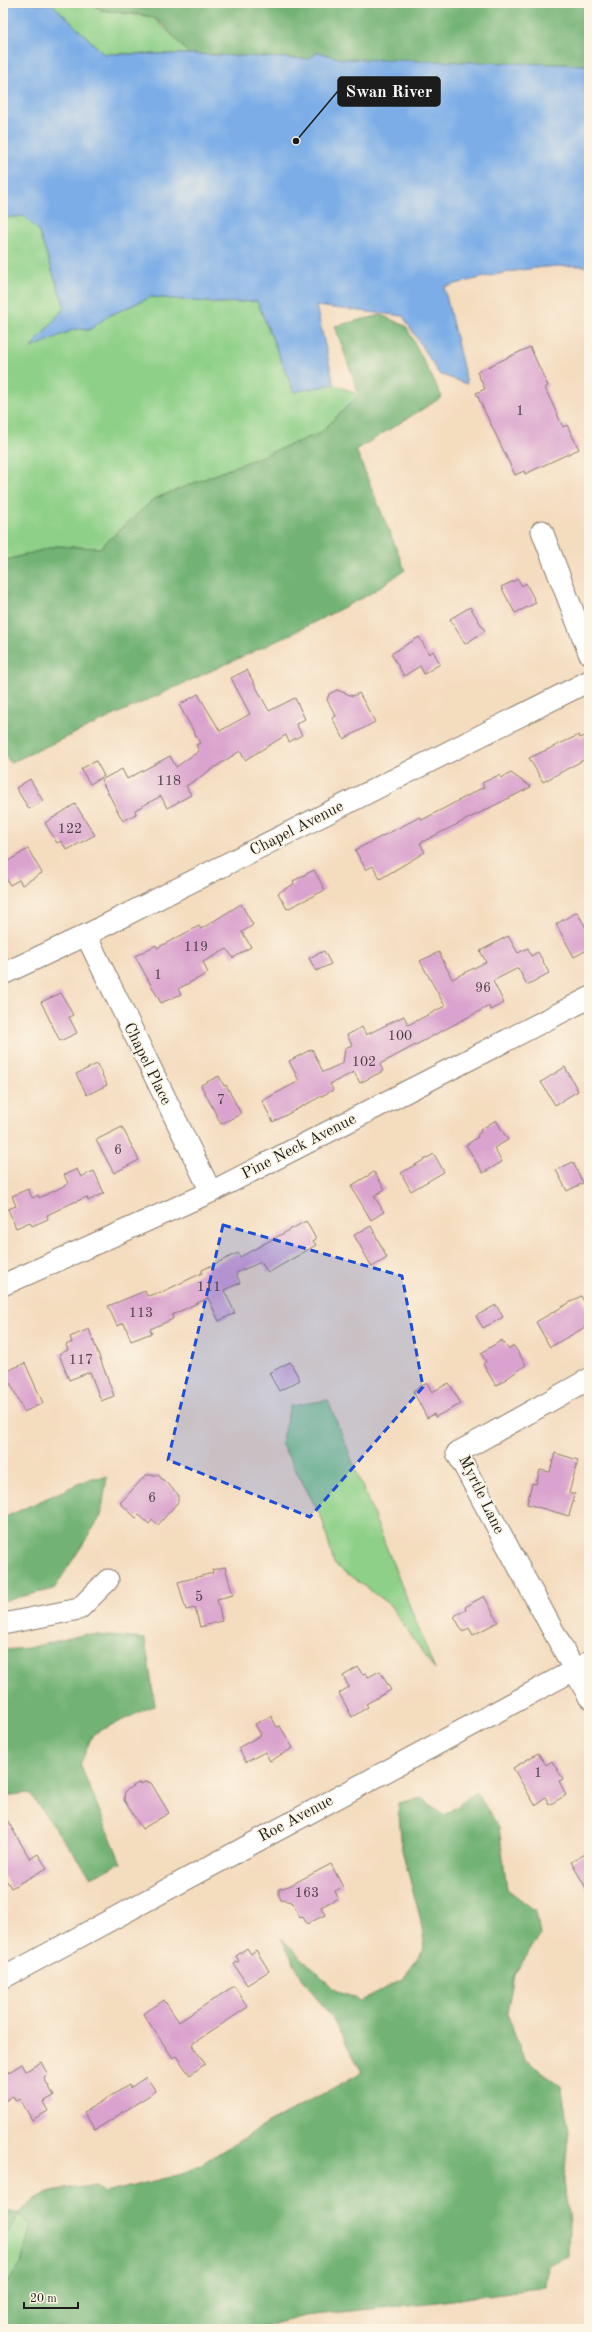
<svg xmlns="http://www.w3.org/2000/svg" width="592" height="2332" font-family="'Old Standard TT',serif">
<rect width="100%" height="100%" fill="#fcf5e5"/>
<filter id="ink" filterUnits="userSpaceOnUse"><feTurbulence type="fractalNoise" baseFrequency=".025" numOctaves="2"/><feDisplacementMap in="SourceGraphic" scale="8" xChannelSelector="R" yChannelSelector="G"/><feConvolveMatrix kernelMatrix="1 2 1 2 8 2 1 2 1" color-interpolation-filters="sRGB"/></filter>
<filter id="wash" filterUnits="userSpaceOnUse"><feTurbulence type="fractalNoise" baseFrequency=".012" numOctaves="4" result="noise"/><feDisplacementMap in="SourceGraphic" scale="16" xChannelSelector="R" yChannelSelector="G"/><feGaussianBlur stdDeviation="0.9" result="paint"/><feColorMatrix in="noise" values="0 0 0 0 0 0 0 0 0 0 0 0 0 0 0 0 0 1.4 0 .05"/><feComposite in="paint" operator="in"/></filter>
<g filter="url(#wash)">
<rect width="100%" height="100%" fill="#f4dcbf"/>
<path fill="#8ed088" stroke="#557652" d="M 51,3 L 92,3 L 100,10 L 152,17 L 174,37 L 189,54 L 104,54 Z
M 24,216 L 38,230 L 65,307 L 32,347 L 75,329 L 89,330 L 108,316 L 151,297 L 219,303 L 257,301 L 294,392 L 334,384 L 359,395 L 320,433 L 154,499 L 100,548 L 56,546 L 3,561 L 3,218 Z
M 328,1400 L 435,1670 L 390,1605 L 334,1564 L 322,1518 L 281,1443 L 290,1406 Z
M 19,2215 L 31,2224 L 21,2265 L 3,2287 L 3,2240 Z"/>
<path fill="#72b274" stroke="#476748" d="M 92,3 L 589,3 L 589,65 L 342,59 L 318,52 L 309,59 L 189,54 C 180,44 163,21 151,17 C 131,10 109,17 92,3 Z
M 381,315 L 406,326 L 442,397 L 356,450 L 405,570 L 368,595 L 283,638 L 10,763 L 3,750 L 3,561 L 56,546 L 100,548 L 154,499 L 320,433 L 359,395 L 335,326 Z
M 107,1477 L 101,1516 L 54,1589 L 3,1601 L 3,1518 L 91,1478 Z
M 86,1634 L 145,1639 L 155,1705 L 93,1734 L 80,1764 L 121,1863 L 91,1877 L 29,1793 L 3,1796 L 3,1650 L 28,1648 Z
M 476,1792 L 499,1827 L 507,1889 L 536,1911 L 540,1935 L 514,1975 L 507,2013 L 524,2059 L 561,2086 L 569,2130 L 564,2179 L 569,2223 L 568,2257 L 548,2266 L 546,2287 L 437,2302 L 305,2316 L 254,2329 L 3,2329 L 3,2287 L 21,2265 L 31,2224 L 19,2215 L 3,2240 L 3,2210 L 19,2214 C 44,2185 61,2190 96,2186 L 105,2193 L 186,2173 L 264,2126 L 362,2072 L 332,2018 L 302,1978 L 281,1938 L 333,1988 L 360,2001 L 403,1979 L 425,1948 L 420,1917 L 402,1850 L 398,1803 L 421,1798 L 445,1815 Z"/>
<path fill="#7cade7" stroke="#4c6482" d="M 3,3 L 34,3 L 37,5 L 51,3 L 104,54 L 189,54 L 309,59 L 318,52 L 342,59 L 589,65 L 589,274 L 585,266 C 536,264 491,275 444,287 L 467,384 L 439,374 L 403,316 L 316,306 L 334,384 L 294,392 L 257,301 L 219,303 L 151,297 L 108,316 L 89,330 L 75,329 L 31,348 L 65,307 L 38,230 L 24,216 L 3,218 Z"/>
<g id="blocks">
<path fill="#daa2ce" d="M 530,347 L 548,386 L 545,388 L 563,427 L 567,425 L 579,449 L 525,474 L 524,471 L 515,475 L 476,393 L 485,389 L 477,372 Z
M 518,579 L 522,586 L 526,583 L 536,603 L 515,613 L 501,587 Z
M 470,607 L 485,631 L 465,644 L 450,619 Z
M 419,637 L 429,654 L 433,651 L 440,664 L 424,674 L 420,666 L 404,676 L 391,654 Z
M 247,670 L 269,711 L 295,698 L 305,719 L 296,724 L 302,735 L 289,742 L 286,735 L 245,760 L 240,751 L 186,786 L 191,795 L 167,808 L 161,796 L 135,810 L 136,814 L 123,821 L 101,780 L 122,769 L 127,779 L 170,756 L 176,767 L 199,751 L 196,745 L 200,743 L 179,705 L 198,694 L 220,731 L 250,714 L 231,678 Z
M 337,690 L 353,696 L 359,693 L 375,722 L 344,739 L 332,718 L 336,716 L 327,700 L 329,694 Z
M 589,734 L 589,757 L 543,782 L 529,758 L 579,735 L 580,738 Z
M 96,761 L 104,776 L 90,784 L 81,769 Z
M 511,773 L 531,787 L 420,843 L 425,852 L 380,879 L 373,866 L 366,870 L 355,850 L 420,817 L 422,820 L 484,787 L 482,783 L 499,775 L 501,778 Z
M 30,779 L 43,801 L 29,809 L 16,788 Z
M 75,804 L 95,835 L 67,850 L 61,841 L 57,843 L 45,823 Z
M 28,849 L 42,873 L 22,885 L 19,880 L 10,885 L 3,873 L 3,864 Z
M 314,870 L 325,890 L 287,909 L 278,893 L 294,884 L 293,881 Z
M 241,904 L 253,925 L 242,932 L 251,947 L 233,958 L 227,949 L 203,962 L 208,973 L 178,989 L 181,994 L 161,1003 L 135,956 L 156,945 L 157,948 L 199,926 L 201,929 Z
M 577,912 L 589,933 L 589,949 L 574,957 L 556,924 Z
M 508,936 L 518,953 L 528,948 L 531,956 L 538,952 L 549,973 L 527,985 L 518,968 L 493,981 L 504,1003 L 490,1010 L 489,1006 L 380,1064 L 383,1071 L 360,1083 L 354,1072 L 330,1084 L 333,1090 L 273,1122 L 262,1101 L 299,1081 L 289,1061 L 312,1049 L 323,1072 L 343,1063 L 345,1048 L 352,1045 L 347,1035 L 362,1027 L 366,1035 L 404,1016 L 408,1025 L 445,1006 L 420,961 L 439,952 L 452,979 L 486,962 L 480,951 Z
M 324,951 L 331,964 L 316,971 L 309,958 Z
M 61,993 L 73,1015 L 69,1017 L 77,1033 L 60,1041 L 41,1002 Z
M 97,1064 L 107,1085 L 87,1095 L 76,1074 Z
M 565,1067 L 578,1091 L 555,1105 L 541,1082 Z
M 219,1076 L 224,1086 L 226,1085 L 241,1114 L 221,1124 L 201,1085 Z
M 496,1120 L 508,1140 L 494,1148 L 502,1162 L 483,1173 L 466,1145 L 478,1137 L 477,1135 L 481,1132 L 480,1130 Z
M 122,1127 L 139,1160 L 114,1173 L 96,1140 Z
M 434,1154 L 444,1172 L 411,1191 L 401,1173 Z
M 573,1162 L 583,1183 L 567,1191 L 556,1170 Z
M 77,1169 L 81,1177 L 94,1171 L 104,1193 L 88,1201 L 87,1197 L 72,1203 L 47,1215 L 48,1219 L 32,1226 L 30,1222 L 16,1228 L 8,1209 L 16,1206 L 12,1196 L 28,1189 L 32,1198 L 38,1195 L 39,1198 L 64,1186 L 68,1183 L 64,1175 Z
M 374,1172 L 385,1189 L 374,1196 L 384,1212 L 371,1220 L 351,1186 Z
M 306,1221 L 316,1239 L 313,1241 L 316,1245 L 268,1273 L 261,1262 L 236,1273 L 240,1283 L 224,1290 L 235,1313 L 219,1321 L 208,1298 L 172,1315 L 173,1319 L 150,1329 L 152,1333 L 131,1341 L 124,1323 L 117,1326 L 108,1306 L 145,1291 L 147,1296 L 162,1292 L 202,1273 L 202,1270 L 238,1253 L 240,1257 Z
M 371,1226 L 387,1258 L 372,1267 L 354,1235 Z
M 581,1296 L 589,1310 L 589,1325 L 550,1347 L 536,1322 Z
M 496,1305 L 503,1317 L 483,1328 L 476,1316 Z
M 89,1329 L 114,1396 L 101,1401 L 90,1372 L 69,1380 L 59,1354 L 68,1350 L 66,1345 L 72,1342 L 70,1337 Z
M 502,1340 L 508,1349 L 514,1346 L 526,1365 L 496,1386 L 483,1364 L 486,1362 L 481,1353 Z
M 290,1362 L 300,1380 L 279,1391 L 269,1373 Z
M 25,1363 L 43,1403 L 24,1412 L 5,1372 Z
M 427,1383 L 432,1392 L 449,1383 L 461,1404 L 435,1417 L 434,1414 L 427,1418 L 413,1391 Z
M 555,1453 L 578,1460 L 569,1493 L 575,1494 L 569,1516 L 527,1504 L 532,1483 L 536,1484 L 540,1470 L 550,1472 Z
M 146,1475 L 158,1475 L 178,1494 L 178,1502 L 158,1525 L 152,1520 L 149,1524 L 139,1515 L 136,1518 L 120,1503 Z
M 225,1567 L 233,1595 L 217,1599 L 222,1621 L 200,1627 L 195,1608 L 186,1610 L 178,1582 L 213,1573 L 212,1570 Z
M 484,1596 L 498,1622 L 473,1635 L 469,1628 L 463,1632 L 454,1616 L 466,1610 L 465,1607 Z
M 358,1667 L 362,1674 L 366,1673 L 368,1677 L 380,1671 L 391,1690 L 366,1704 L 368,1707 L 352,1717 L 339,1693 L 349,1687 L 343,1676 Z
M 271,1716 L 277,1727 L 280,1726 L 293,1748 L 270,1761 L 265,1752 L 246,1762 L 238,1748 L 261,1735 L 255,1724 Z
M 538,1753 L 546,1765 L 552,1761 L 563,1779 L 559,1781 L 566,1795 L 549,1805 L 546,1798 L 535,1805 L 513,1768 Z
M 145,1782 L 151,1783 L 169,1813 L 142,1829 L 124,1800 L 125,1791 L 138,1783 L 141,1784 Z
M 3,1813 L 30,1859 L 38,1854 L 47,1868 L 11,1888 L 3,1875 Z
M 589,1852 L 589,1893 L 571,1862 Z
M 331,1864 L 343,1887 L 335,1891 L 338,1898 L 321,1907 L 325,1915 L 307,1924 L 303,1917 L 300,1918 L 292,1902 L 281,1900 L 279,1895 L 279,1889 L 289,1886 Z
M 247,1948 L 251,1954 L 256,1950 L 269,1971 L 247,1985 L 234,1964 L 239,1961 L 236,1956 Z
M 234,1986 L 248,2007 L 192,2044 L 205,2064 L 190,2075 L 176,2056 L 173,2058 L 143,2014 L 164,2000 L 179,2022 Z
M 41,2062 L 48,2075 L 44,2078 L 54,2096 L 43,2102 L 48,2111 L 32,2120 L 20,2099 L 15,2101 L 13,2096 L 3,2102 L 3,2076 L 22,2064 L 26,2071 Z
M 146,2077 L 156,2091 L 95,2130 L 84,2112 L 129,2085 L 130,2088 Z"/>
</g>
</g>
<g filter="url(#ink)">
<use href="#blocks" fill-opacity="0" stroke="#887c6e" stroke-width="1"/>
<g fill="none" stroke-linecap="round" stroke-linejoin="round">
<defs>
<path id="street" d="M 542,531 L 589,653
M 86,935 L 211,1192
M 3,974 L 86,935 L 589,681
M 3,1285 L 211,1192 L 589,998
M 589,1379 L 457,1453 L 589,1697
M 3,1624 L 79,1609 L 108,1580
M 3,1978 L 589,1662"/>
</defs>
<use href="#street" stroke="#887c6e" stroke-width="23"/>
<use href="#street" stroke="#fff" stroke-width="21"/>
</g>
</g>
<path fill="#1d4ed8" fill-opacity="0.2" stroke="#1d4ed8" stroke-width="3" stroke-dasharray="8 5" stroke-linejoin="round" d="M 223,1225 L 402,1276 L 423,1387 L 310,1517 L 168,1460 Z"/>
<g text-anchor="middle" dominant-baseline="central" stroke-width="3.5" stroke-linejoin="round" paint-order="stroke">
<g font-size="14" fill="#4c3e48">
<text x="520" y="411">1</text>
<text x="169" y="781">118</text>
<text x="70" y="829">122</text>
<text x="196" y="947">119</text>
<text x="158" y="975">1</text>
<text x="483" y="988">96</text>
<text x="400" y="1036">100</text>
<text x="364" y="1062">102</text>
<text x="221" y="1100">7</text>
<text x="118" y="1150">6</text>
<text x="209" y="1287">111</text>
<text x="141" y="1313">113</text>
<text x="81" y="1360">117</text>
<text x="152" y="1498">6</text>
<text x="199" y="1597">5</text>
<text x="538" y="1773">1</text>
<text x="307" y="1893">163</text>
</g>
<g font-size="16" fill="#1c1c1c" stroke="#fcf5e5">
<text transform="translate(297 829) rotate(-27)">Chapel Avenue</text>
<text transform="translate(147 1064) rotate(64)">Chapel Place</text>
<text transform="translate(299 1147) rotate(-27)">Pine Neck Avenue</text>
<text transform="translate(481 1495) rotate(64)">Myrtle Lane</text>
<text transform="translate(296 1819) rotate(-28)">Roe Avenue</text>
</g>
</g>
<path fill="none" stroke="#1c1c1c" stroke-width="1.5" d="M296 141L338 91"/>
<circle fill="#1c1c1c" stroke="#fcf5e5" stroke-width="1.5" cx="296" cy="141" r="4"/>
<rect fill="#1c1c1c" stroke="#1c1c1c" stroke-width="1.5" x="338" y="77" width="102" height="29" rx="4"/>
<g font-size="17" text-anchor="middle" font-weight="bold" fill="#fff">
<text x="389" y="97">Swan River</text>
</g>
<rect width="592" height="2332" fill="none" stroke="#fcf5e5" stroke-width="16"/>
<path d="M24 2302v6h54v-6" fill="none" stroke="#1c1c1c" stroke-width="2"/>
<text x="30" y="2302" font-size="12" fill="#1c1c1c" stroke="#fcf5e5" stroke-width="3" paint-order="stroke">20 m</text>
</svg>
